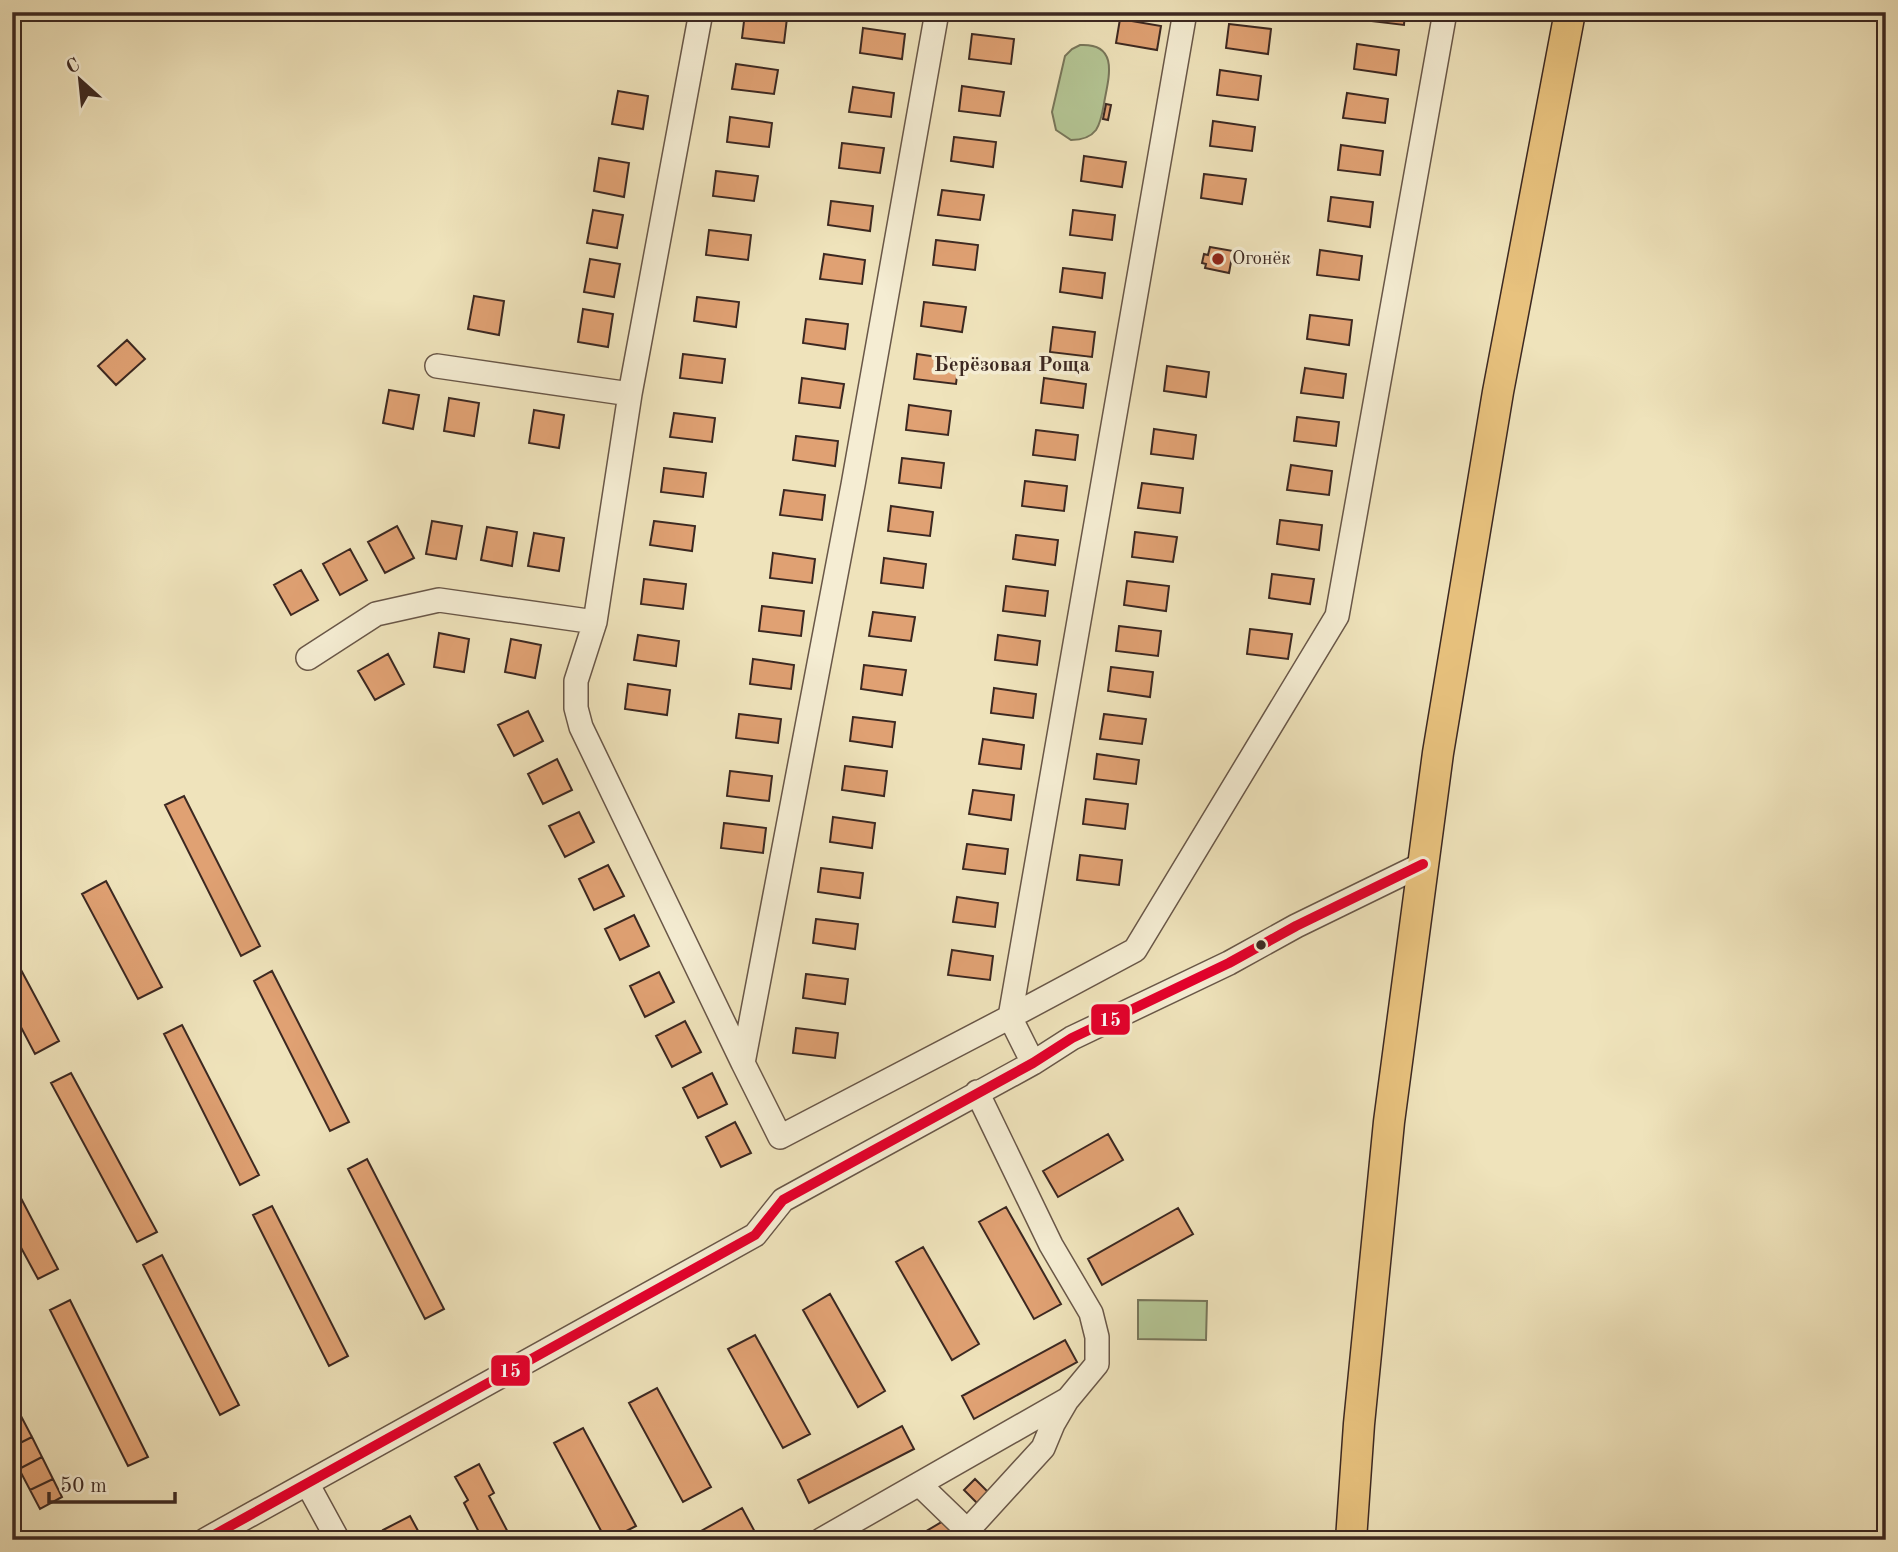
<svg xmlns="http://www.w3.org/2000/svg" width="1898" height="1552" font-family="'Old Standard TT',serif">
<rect width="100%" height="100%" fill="#efe3bb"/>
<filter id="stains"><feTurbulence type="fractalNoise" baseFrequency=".00286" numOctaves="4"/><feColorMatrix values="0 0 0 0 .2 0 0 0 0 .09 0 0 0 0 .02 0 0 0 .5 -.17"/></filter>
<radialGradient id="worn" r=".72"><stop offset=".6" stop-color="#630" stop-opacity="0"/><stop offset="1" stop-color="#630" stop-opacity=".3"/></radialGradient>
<path fill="#b4c594" stroke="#78765a" stroke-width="2" d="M 1080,45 C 1117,43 1110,73 1105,98 C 1103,108 1102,121 1096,130 C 1090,138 1081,140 1071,140 L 1056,130 L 1052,112 L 1065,56 L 1072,49 Z
M 1138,1300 L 1207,1301 L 1206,1340 L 1138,1339 Z"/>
<path fill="#e0a173" stroke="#3c2821" stroke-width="2" d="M 1363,12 L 1405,12 L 1404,25 L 1362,20 Z
M 745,13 L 787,18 L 784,43 L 742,38 Z
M 1120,19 L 1161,26 L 1157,50 L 1116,43 Z
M 1229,24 L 1271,29 L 1268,54 L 1226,48 Z
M 863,28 L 905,34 L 902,59 L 860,53 Z
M 972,34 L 1014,39 L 1011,64 L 969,59 Z
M 1357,44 L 1399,50 L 1396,75 L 1354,69 Z
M 736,64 L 778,70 L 774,94 L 732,89 Z
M 1220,70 L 1261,76 L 1258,100 L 1217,95 Z
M 962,86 L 1004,92 L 1000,116 L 959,111 Z
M 853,87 L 894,93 L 891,117 L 849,112 Z
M 618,91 L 648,96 L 643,129 L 612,124 Z
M 1347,93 L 1388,99 L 1385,123 L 1343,118 Z
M 1106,104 L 1111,105 L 1108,120 L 1103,119 Z
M 730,117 L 772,123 L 769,147 L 727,142 Z
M 1213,121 L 1255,127 L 1252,151 L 1210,146 Z
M 954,137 L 996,142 L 993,167 L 951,161 Z
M 842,143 L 884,148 L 880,173 L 839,168 Z
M 1341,145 L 1383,151 L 1380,175 L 1338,170 Z
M 1084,156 L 1126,162 L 1122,187 L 1081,181 Z
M 599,158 L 629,163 L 624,197 L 594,191 Z
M 716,171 L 758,176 L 754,201 L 713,196 Z
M 1204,174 L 1246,179 L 1242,204 L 1201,198 Z
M 942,190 L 984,195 L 980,220 L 938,215 Z
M 1331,197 L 1373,202 L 1370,227 L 1328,221 Z
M 831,201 L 873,206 L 870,231 L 828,225 Z
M 593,210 L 623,215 L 617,248 L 587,243 Z
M 1073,210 L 1115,215 L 1112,240 L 1070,235 Z
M 709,230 L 751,235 L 748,260 L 706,255 Z
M 936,240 L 978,245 L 975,270 L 933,265 Z
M 1210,247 L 1233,251 L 1229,273 L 1205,268 L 1206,264 L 1202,263 L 1204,254 L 1208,255 Z
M 1320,250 L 1362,256 L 1359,280 L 1317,275 Z
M 824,254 L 865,260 L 862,284 L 820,279 Z
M 590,259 L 620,264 L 614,297 L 584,292 Z
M 1063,268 L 1105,273 L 1102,298 L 1060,292 Z
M 474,296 L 504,301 L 499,335 L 468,329 Z
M 697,297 L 739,302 L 736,327 L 694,321 Z
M 924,302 L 966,307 L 962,332 L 921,326 Z
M 583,309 L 613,314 L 608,347 L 578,342 Z
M 1310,315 L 1352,320 L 1349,345 L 1307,339 Z
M 806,319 L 848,324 L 845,349 L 803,343 Z
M 1053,327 L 1095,332 L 1092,357 L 1050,352 Z
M 127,340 L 145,359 L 116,385 L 98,366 Z
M 683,354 L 725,359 L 722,383 L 680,378 Z
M 917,354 L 959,360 L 956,384 L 914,379 Z
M 1167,366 L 1209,372 L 1206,397 L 1164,391 Z
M 1305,368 L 1346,374 L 1343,398 L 1301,393 Z
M 802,378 L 844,384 L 840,408 L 799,403 Z
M 1044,378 L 1086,384 L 1083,408 L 1041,403 Z
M 389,390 L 419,395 L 413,429 L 383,423 Z
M 449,398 L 479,403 L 474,436 L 444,431 Z
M 909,405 L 951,411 L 948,435 L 906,430 Z
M 534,410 L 564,415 L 559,448 L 529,443 Z
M 674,413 L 715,418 L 712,442 L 670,437 Z
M 1297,417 L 1339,422 L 1336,446 L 1294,441 Z
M 1154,429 L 1196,435 L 1193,459 L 1151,454 Z
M 1036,430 L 1078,435 L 1075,460 L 1033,455 Z
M 796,436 L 838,441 L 835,466 L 793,460 Z
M 902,458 L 944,463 L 941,488 L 899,483 Z
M 1291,465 L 1332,471 L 1329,495 L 1287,490 Z
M 664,468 L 706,473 L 703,497 L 661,492 Z
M 1025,481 L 1067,486 L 1064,511 L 1022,506 Z
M 1142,483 L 1183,488 L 1180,513 L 1138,508 Z
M 784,490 L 825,495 L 822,520 L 780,515 Z
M 891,506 L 933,512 L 930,536 L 888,531 Z
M 1280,520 L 1322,525 L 1319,550 L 1277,544 Z
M 432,521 L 462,526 L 456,559 L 426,554 Z
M 654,521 L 695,526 L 692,551 L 650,545 Z
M 397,526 L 414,558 L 385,573 L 368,542 Z
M 487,527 L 517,532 L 512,566 L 481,560 Z
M 1135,532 L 1177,537 L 1173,562 L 1132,557 Z
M 534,533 L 564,538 L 559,571 L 528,566 Z
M 1016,535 L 1058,540 L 1055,565 L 1013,559 Z
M 350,549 L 367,580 L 340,595 L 323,564 Z
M 773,553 L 815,559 L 812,583 L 770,578 Z
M 884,558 L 926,564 L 923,588 L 881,583 Z
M 301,570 L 318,600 L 291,615 L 274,585 Z
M 1272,574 L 1314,579 L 1310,604 L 1269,598 Z
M 644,579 L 686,584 L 683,609 L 641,604 Z
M 1127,581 L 1169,586 L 1166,611 L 1124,605 Z
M 1006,586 L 1048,591 L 1045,616 L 1003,611 Z
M 762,606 L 804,611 L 801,636 L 759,631 Z
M 873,612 L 915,617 L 911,641 L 869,636 Z
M 1119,626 L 1161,631 L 1158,656 L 1116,651 Z
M 1250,629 L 1292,634 L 1288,659 L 1247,654 Z
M 439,633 L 469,639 L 464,672 L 434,667 Z
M 638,635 L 679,641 L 676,666 L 634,660 Z
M 998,635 L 1040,641 L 1037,665 L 995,660 Z
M 511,639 L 541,645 L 535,678 L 505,672 Z
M 388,654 L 404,684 L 375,700 L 358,671 Z
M 753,659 L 794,665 L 791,689 L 750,684 Z
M 864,665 L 906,670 L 902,695 L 861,689 Z
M 1111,667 L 1153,672 L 1150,697 L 1108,691 Z
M 628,684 L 670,690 L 667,715 L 625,709 Z
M 994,688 L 1036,694 L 1033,718 L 991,713 Z
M 528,711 L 543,741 L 514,756 L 498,725 Z
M 739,714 L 781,719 L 778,743 L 736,738 Z
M 1104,714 L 1146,719 L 1142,744 L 1100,739 Z
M 853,717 L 895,722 L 892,747 L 850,741 Z
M 983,739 L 1024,745 L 1021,769 L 979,764 Z
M 1097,754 L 1139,760 L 1136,784 L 1094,779 Z
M 557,759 L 572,790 L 543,804 L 528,774 Z
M 845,766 L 887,771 L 884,796 L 842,790 Z
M 730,771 L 772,776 L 769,801 L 727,796 Z
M 973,790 L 1014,795 L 1011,820 L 969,814 Z
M 184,796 L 260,946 L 241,956 L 165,805 Z
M 1086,799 L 1128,804 L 1125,829 L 1083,824 Z
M 579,812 L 594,842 L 565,857 L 549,826 Z
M 833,817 L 875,823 L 872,848 L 830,842 Z
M 724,823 L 766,828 L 763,853 L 721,848 Z
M 967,844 L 1008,849 L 1005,874 L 963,869 Z
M 1080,855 L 1122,860 L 1119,885 L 1077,880 Z
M 608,865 L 624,896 L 594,910 L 579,879 Z
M 821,868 L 863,873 L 860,898 L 818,892 Z
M 106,881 L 162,987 L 138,999 L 82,894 Z
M 957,897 L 998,903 L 995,927 L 953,922 Z
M 634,915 L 649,946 L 620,960 L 605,929 Z
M 816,919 L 858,924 L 855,949 L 813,943 Z
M 952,950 L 993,956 L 990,980 L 948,975 Z
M 12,953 L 59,1041 L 35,1054 L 12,1010 Z
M 272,971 L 349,1122 L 330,1131 L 254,981 Z
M 659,972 L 674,1002 L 645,1017 L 630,986 Z
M 806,974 L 848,979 L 845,1004 L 803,998 Z
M 685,1021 L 701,1052 L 672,1067 L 656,1036 Z
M 182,1025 L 259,1175 L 240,1185 L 164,1034 Z
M 796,1028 L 838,1033 L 835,1058 L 793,1053 Z
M 71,1073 L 157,1232 L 137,1242 L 51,1083 Z
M 712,1073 L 727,1104 L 698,1118 L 683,1088 Z
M 735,1122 L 751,1153 L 721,1167 L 706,1137 Z
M 1108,1134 L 1123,1160 L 1058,1197 L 1043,1171 Z
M 367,1159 L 444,1309 L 425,1319 L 348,1169 Z
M 12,1181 L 58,1269 L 38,1279 L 12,1231 Z
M 272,1206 L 348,1356 L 329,1366 L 253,1215 Z
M 1006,1207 L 1061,1304 L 1034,1319 L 979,1222 Z
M 1178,1208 L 1193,1234 L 1102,1285 L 1088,1259 Z
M 923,1247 L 979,1344 L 952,1360 L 896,1262 Z
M 162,1255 L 239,1405 L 220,1415 L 143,1265 Z
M 830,1294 L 885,1391 L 858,1407 L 803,1310 Z
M 70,1300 L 148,1457 L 128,1466 L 50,1310 Z
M 755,1335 L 810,1434 L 783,1448 L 728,1349 Z
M 1065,1340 L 1077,1362 L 974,1419 L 962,1396 Z
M 657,1388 L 711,1487 L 683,1502 L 629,1403 Z
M 12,1400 L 22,1418 L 12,1423 Z
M 22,1418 L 32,1437 L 12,1447 L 12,1423 Z
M 902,1426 L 914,1449 L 809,1503 L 798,1480 Z
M 583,1428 L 636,1526 L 609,1540 L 606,1540 L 554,1443 Z
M 32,1437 L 42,1457 L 19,1469 L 12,1456 L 12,1447 Z
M 42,1457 L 53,1479 L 30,1490 L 19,1469 Z
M 479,1464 L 494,1493 L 489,1496 L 512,1540 L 483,1540 L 464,1503 L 468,1500 L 455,1477 Z
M 53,1479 L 62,1497 L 40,1509 L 30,1490 Z
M 975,1479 L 989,1493 L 978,1504 L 964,1490 Z
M 742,1508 L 755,1532 L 741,1540 L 685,1540 Z
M 410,1516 L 423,1540 L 388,1540 L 383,1530 Z
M 945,1520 L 956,1540 L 911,1540 Z"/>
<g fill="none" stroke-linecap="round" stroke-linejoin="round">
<defs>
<path id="minor" d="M 701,12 L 630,394 L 595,622 L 576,681 L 576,708 L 581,727 L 743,1063
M 937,12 L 853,485 L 743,1063 L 780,1137 L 1010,1017 L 1185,12
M 437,366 L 630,394
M 308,658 L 376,614 L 439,600 L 595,622
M 1033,1063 L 1010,1017 L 1135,950 L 1337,616 L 1445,12
M 919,1484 L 977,1540
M 308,1485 L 338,1540
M 968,1530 L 1043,1448 L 1053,1424 L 1067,1400
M 205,1540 L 755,1235 L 783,1200 L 1033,1063 L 1072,1038 L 1229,963 L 1296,926 L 1423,864
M 821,1540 L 1068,1399 L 1097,1364 L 1097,1337 L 1091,1313 L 1051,1245 L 977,1092"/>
<path id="major" d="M 1351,1540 L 1359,1424 L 1389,1122 L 1438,753 L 1498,392 L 1570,12"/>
</defs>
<use href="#minor" stroke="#695748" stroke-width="26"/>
<use href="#major" stroke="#3c2821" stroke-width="33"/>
<use href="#minor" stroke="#f5edd3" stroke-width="23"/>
<use href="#major" stroke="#e8c27e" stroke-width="30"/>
<defs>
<path id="bus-1" d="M 205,1540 L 755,1235 L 783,1200 L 1033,1063 L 1072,1038 L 1229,963 L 1296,926 L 1423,864"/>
</defs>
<use href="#bus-1" stroke="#f5edd3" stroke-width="16"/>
<use href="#bus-1" stroke="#e4002b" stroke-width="10"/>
</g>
<circle fill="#8f2418" stroke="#f5edd3" stroke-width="2.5" cx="1218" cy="259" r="7"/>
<circle fill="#3c2821" stroke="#f5edd3" stroke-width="2.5" cx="1261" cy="945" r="6"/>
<g text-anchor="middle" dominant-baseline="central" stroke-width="7" stroke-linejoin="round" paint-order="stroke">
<g font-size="19" fill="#3c2821" stroke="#f5edd3" text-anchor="start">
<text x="1232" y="259">Огонёк</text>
</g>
<g font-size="21" font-weight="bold" fill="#3c2821" stroke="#f5edd3">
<text x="1012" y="365">Берёзовая Роща</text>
</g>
</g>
<g stroke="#f5edd3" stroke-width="2.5">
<rect x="1090" y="1003" width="41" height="33" rx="7" fill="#e4002b"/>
<rect x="490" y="1354" width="41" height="33" rx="7" fill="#e4002b"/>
</g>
<g font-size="19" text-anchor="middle" font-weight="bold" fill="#fff">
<text x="1110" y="1026">15</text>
<text x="510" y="1377">15</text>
</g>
<rect width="1898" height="1552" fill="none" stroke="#efe3bb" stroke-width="42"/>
<rect x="14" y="14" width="1870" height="1524" fill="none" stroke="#3c2821" stroke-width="3.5"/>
<rect x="21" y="21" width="1856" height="1510" fill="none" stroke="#3c2821" stroke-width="2"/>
<g transform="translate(80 80) rotate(333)" stroke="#f5edd3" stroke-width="5" paint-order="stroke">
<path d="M0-5L12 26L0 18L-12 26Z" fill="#3c2821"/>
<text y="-10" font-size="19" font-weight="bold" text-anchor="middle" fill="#3c2821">С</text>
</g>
<path d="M49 1492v10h126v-10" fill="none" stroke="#3c2821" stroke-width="3.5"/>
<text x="60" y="1492" font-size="21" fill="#3c2821" stroke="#f5edd3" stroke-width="5" paint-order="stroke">50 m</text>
<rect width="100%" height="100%" filter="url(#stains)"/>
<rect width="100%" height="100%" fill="url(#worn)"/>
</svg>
